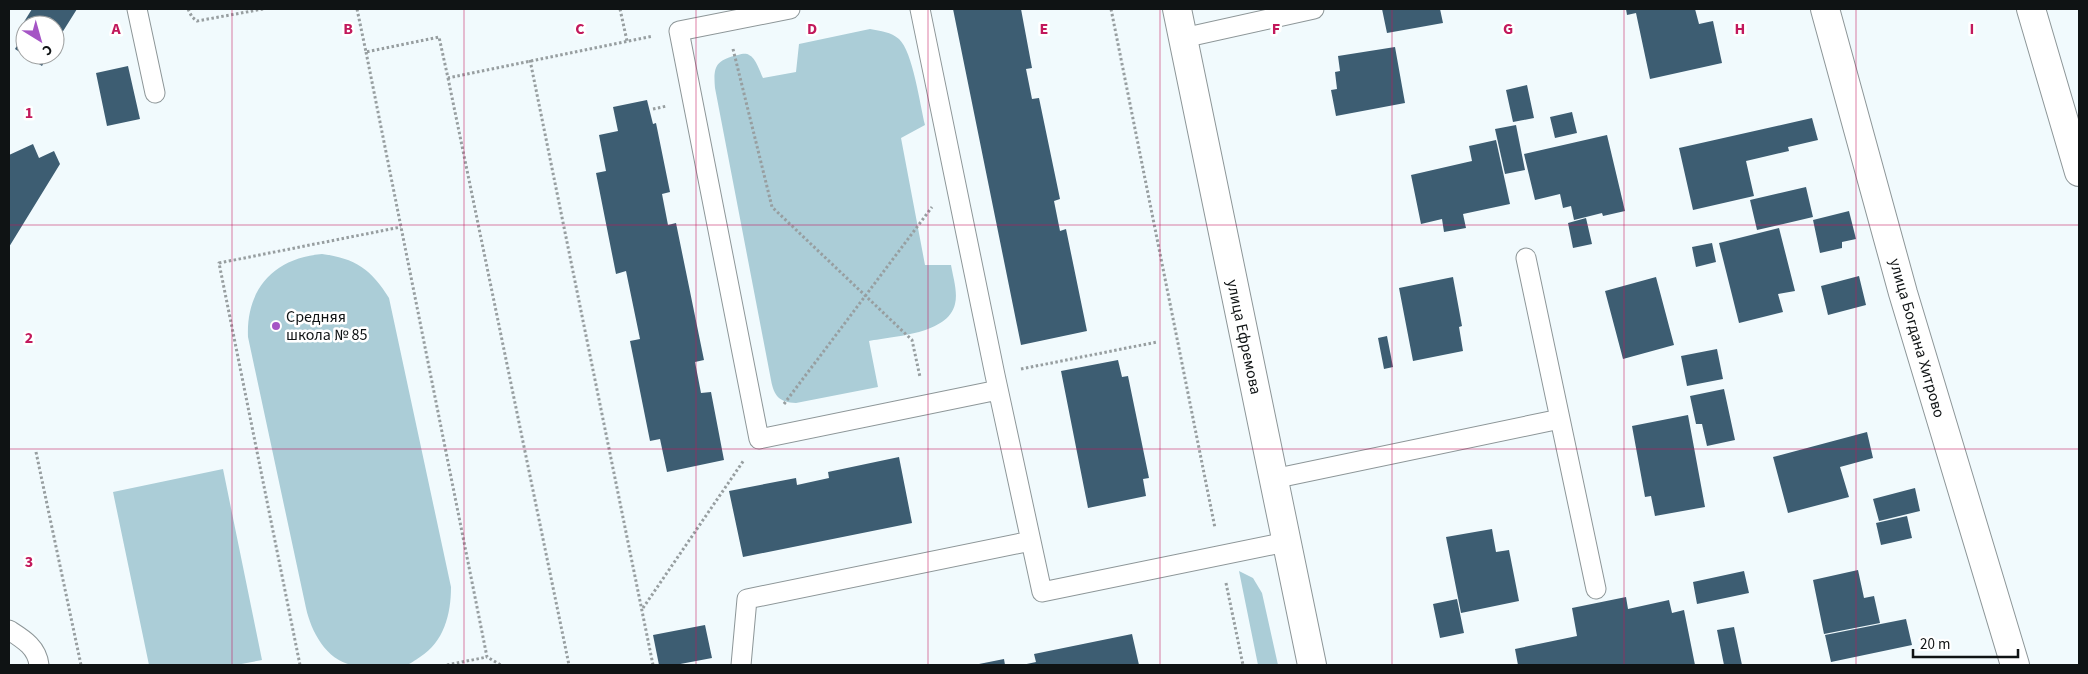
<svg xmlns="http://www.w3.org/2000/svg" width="2088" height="674" font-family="'Source Sans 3',sans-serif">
<rect width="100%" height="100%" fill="#f1fafd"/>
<path fill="#abcdd7" d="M 870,29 C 881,31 891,32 899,39 C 913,52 920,105 925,125 L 901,138 L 925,265 L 951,265 C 953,277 958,292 955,304 C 948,334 895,336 869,341 L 878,387 L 796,403 C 779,402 774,396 771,380 L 715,88 C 713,66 716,60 738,55 C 742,54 746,53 749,55 C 756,58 760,72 763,78 L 796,72 L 799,44 Z
M 322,254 C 355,258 372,270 389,298 L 451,587 C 451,614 444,642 420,657 C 415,660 411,664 406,665 C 398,667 388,665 379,665 C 371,665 360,667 352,665 C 326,660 311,631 306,608 L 248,337 C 246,289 274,258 322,254 Z
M 223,469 L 262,660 L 236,665 L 149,665 L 113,492 Z
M 1239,571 L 1253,578 L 1262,593 L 1278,665 L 1258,665 Z"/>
<path fill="#3d5d72" d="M 32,9 L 77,9 L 55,44 L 55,25 L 25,25 L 25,55 L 48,55 L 42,66 L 15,49 L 22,36 L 17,33 Z
M 953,9 L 1021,9 L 1032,68 L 1026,69 L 1032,99 L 1039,98 L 1060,199 L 1054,201 L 1060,231 L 1066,229 L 1087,331 L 1021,345 Z
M 1382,9 L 1440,9 L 1443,23 L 1387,33 Z
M 1626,9 L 1695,9 L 1699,24 L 1713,21 L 1722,63 L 1650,79 L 1636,13 L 1627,15 Z
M 1395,47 L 1405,103 L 1336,116 L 1331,90 L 1337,89 L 1335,72 L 1340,71 L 1338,56 Z
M 128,66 L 140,119 L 107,126 L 96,73 Z
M 1527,85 L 1534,118 L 1513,122 L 1506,90 Z
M 647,100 L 653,124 L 656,123 L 670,192 L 662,194 L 668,225 L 676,223 L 704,360 L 695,362 L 701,393 L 711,392 L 724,460 L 667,472 L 660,439 L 650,441 L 630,341 L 640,339 L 626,271 L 616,274 L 596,173 L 606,171 L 599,135 L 618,131 L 613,107 Z
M 1572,112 L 1577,133 L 1555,138 L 1550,117 Z
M 1812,118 L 1818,140 L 1788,147 L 1789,151 L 1746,161 L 1754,196 L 1693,210 L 1679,148 Z
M 1516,125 L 1525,170 L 1505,174 L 1495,129 Z
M 1607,135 L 1625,211 L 1603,216 L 1602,213 L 1574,220 L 1571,206 L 1563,208 L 1560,194 L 1535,200 L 1524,154 Z
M 1496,140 L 1510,204 L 1463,214 L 1466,228 L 1444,232 L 1442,219 L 1421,224 L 1411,175 L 1472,161 L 1469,146 Z
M 33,144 L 39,158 L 54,151 L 60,164 L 9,247 L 9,155 Z
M 1806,187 L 1813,217 L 1757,230 L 1750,200 Z
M 1849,211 L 1856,239 L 1842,242 L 1842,248 L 1820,253 L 1813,220 Z
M 1586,218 L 1592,244 L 1573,248 L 1568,223 Z
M 1779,228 L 1795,291 L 1778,294 L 1783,312 L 1739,323 L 1719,243 Z
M 1712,243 L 1716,262 L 1696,267 L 1692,247 Z
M 1859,276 L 1866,305 L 1828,315 L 1821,286 Z
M 1453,277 L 1462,326 L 1459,327 L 1463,351 L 1413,361 L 1399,288 Z
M 1656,277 L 1674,345 L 1623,359 L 1605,291 Z
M 1387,336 L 1393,367 L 1384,369 L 1378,338 Z
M 1717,349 L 1723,379 L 1687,386 L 1681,356 Z
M 1118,360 L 1122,377 L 1128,376 L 1149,478 L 1143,479 L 1146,496 L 1088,508 L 1061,371 Z
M 1724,389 L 1735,440 L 1707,446 L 1702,424 L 1696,424 L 1690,396 Z
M 1688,415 L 1705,507 L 1655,516 L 1651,496 L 1645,497 L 1632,426 Z
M 1867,432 L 1873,458 L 1840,467 L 1849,497 L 1788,513 L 1773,457 Z
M 899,457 L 912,523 L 743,557 L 729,491 L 796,478 L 797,485 L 829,478 L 828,472 Z
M 1915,488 L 1920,511 L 1879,521 L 1873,499 Z
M 1907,516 L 1912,538 L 1881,545 L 1876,523 Z
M 1492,529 L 1496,552 L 1509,550 L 1519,601 L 1461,613 L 1446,537 Z
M 1858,570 L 1864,598 L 1874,596 L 1880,623 L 1824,634 L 1813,580 Z
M 1744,571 L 1749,593 L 1697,604 L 1693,582 Z
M 1626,597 L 1628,609 L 1669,600 L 1672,613 L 1684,610 L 1695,665 L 1518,665 L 1515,649 L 1577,636 L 1572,608 Z
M 1457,599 L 1464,633 L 1440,638 L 1433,604 Z
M 1906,619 L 1912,645 L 1831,662 L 1825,635 Z
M 705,625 L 712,658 L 675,665 L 659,665 L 653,635 Z
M 1734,627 L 1742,665 L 1724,665 L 1717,630 Z
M 1132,634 L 1139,665 L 1022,665 L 1036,662 L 1034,654 Z
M 1004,659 L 1005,665 L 979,665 L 979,664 Z"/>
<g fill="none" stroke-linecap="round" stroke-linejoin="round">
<defs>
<path id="service" d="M 137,9 L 155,93
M 790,9 L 679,31 L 759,439 L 998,390
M 920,9 L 995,375 L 1042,592 L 1286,542
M 1183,38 L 1314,9
M 1526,258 L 1596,589
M 1273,479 L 1560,419
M 9,630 C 23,639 37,647 39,665
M 741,665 L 747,599 L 1031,541"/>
<path id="minor" d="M 1825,9 L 1903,293 L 2015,665
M 2031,9 L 2079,172"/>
<path id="tertiary" d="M 1177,9 L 1312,665"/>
</defs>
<use href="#service" stroke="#8d9698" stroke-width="21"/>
<use href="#minor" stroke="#8d9698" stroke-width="30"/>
<use href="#tertiary" stroke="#8d9698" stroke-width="30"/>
<path stroke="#979ea0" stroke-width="3" stroke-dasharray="2.5 2.5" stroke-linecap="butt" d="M 188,9 L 192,17 L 197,21 L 263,9
M 357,9 L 366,52 L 439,37 L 448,78 L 653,36
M 620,9 L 627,41
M 1111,9 L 1215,528
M 733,49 L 772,207 L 912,340 L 920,377
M 366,52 L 487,657 L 501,665
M 530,60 L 653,665
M 448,78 L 569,665
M 653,109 L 667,106
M 1021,369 L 1157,342
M 784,404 L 932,207
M 36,452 L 81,665
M 1226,583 L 1243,665
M 643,608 L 744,460
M 300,665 L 219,263 L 401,227
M 447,665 L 487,657"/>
<use href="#service" stroke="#fff" stroke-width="19"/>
<use href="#minor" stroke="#fff" stroke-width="28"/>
<use href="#tertiary" stroke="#fff" stroke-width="28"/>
</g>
<path fill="none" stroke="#c2185b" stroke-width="1" stroke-opacity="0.55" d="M 232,9 L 232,665M 464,9 L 464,665M 696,9 L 696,665M 928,9 L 928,665M 1160,9 L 1160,665M 1392,9 L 1392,665M 1624,9 L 1624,665M 1856,9 L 1856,665M 9,225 L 2079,225M 9,449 L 2079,449"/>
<circle fill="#a555c5" stroke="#fff" stroke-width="2" cx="276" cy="326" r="5"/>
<g text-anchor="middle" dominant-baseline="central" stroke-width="5" stroke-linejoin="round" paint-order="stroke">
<g font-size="16" fill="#0f1314" stroke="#fff" text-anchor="start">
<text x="286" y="317">Средняя<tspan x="286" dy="18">школа № 85</tspan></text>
</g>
<g font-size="16" fill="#0f1314" stroke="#fff">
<text transform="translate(1244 337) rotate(78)">улица Ефремова</text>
<text transform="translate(1917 338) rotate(74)">улица Богдана Хитрово</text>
</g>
</g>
<g font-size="16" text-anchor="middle" font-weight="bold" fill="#c2185b" stroke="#fff" stroke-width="5" stroke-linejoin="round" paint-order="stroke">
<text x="116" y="34">A</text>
<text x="348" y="34">B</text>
<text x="580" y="34">C</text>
<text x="812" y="34">D</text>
<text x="1044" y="34">E</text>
<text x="1276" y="34">F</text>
<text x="1508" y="34">G</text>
<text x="1740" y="34">H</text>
<text x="1972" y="34">I</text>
<text x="29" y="118">1</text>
<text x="29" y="343">2</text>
<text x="29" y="567">3</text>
</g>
<rect width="2088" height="674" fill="none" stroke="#0f1314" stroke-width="20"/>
<g transform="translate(40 40) rotate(143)"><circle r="24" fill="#ffffff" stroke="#9fa1a1"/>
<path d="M0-4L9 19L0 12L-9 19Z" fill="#a555c5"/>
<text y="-8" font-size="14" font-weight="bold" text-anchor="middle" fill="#0f1314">С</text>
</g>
<path d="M1913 649v8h105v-8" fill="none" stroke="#0f1314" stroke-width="2.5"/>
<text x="1920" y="649" font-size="15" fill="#0f1314" stroke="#ffffff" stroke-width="4" paint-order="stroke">20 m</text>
</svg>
